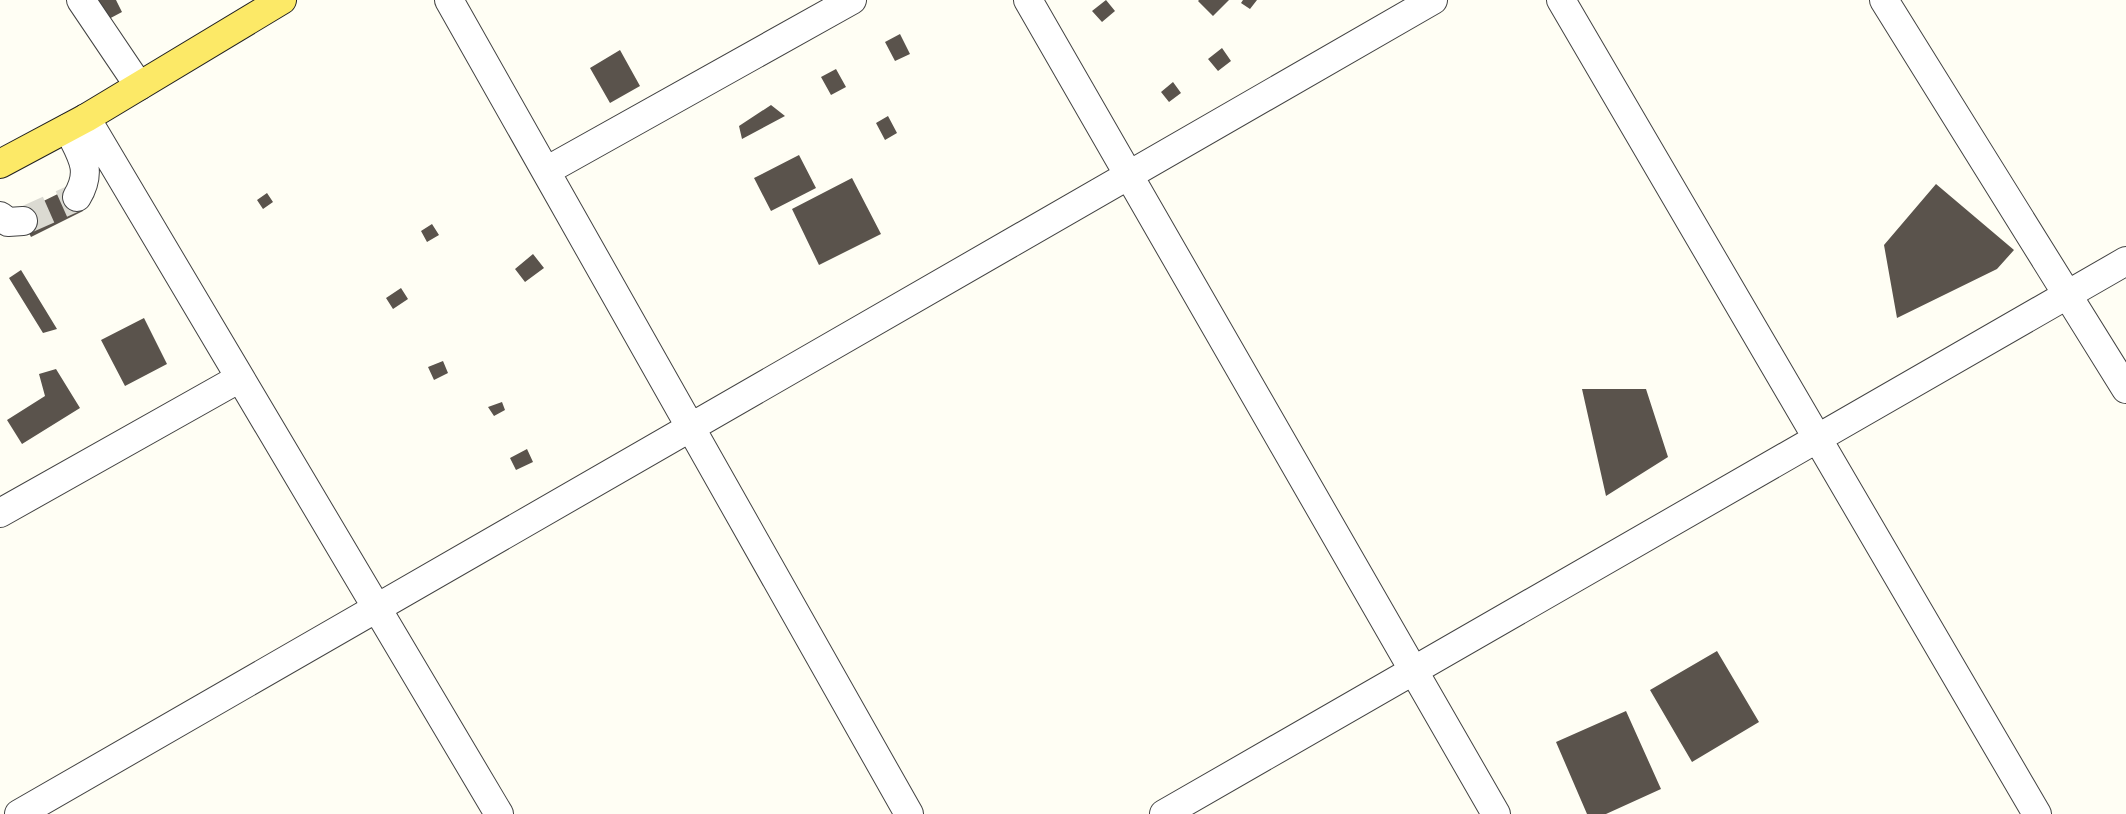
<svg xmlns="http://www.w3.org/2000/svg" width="2126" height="814" font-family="'PT Serif',serif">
<rect width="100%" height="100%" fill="#fffef4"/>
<path fill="#5a534c" d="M 98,0 L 116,0 L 122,12 L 105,21 L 95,2 Z
M 1106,0 L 1115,11 L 1102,22 L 1092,11 Z
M 1199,0 L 1229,0 L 1213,16 L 1198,1 Z
M 1243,0 L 1257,0 L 1250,9 L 1241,3 Z
M 900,34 L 910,54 L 895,61 L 885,42 Z
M 1222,48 L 1231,61 L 1218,71 L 1208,59 Z
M 620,50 L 640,86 L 610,103 L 590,68 Z
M 836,69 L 846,87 L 831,95 L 821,77 Z
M 1173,82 L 1181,93 L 1169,102 L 1161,92 Z
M 771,105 L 785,116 L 742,139 L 739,126 Z
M 888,116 L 897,133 L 885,140 L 876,123 Z
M 799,155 L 816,188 L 771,211 L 754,178 Z
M 852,178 L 881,234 L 819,265 L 792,209 Z
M 1936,184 L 2014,250 L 1997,269 L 1897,318 L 1884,245 Z
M 72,187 L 83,211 L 31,237 L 19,213 Z
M 267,193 L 273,202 L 263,209 L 257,200 Z
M 432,224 L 439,235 L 427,242 L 421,231 Z
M 533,254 L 544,268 L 525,282 L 515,269 Z
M 21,270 L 57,329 L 43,333 L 9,278 Z
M 401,288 L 408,299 L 393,309 L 386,298 Z
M 144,318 L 167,364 L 125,386 L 101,340 Z
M 443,361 L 448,373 L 434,380 L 428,367 Z
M 56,369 L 80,408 L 22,444 L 7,420 L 45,396 L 39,374 Z
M 1582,389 L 1646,389 L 1668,457 L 1606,496 Z
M 502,402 L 505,410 L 494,416 L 488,407 Z
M 527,449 L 533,462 L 516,470 L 510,458 Z
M 1717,651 L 1759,722 L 1692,762 L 1650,690 Z
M 1626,711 L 1661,789 L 1606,814 L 1587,814 L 1556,742 Z"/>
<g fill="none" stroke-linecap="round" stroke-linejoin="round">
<path stroke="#dbdad2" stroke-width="28" stroke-dasharray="28 14" stroke-linecap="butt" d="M 23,221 L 77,197"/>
<defs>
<path id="minor" d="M 81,0 L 139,86
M 449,0 L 909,814
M 1028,0 L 1496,814
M 1561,0 L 2037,814
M 1884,0 L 2126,389
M 86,118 L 499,814
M 68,128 C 80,154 94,169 77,197
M 546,171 L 852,0
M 0,216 L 8,222 L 23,221
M 0,513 L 240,378
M 19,814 L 1433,0
M 1164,814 L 2126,261"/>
<path id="major" d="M 0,164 L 86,118 L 282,0"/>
</defs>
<use href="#minor" stroke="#434343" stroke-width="30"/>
<use href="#major" stroke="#212121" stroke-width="30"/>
<use href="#minor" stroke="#fff" stroke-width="28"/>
<use href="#major" stroke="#fce967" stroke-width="28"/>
</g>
</svg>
